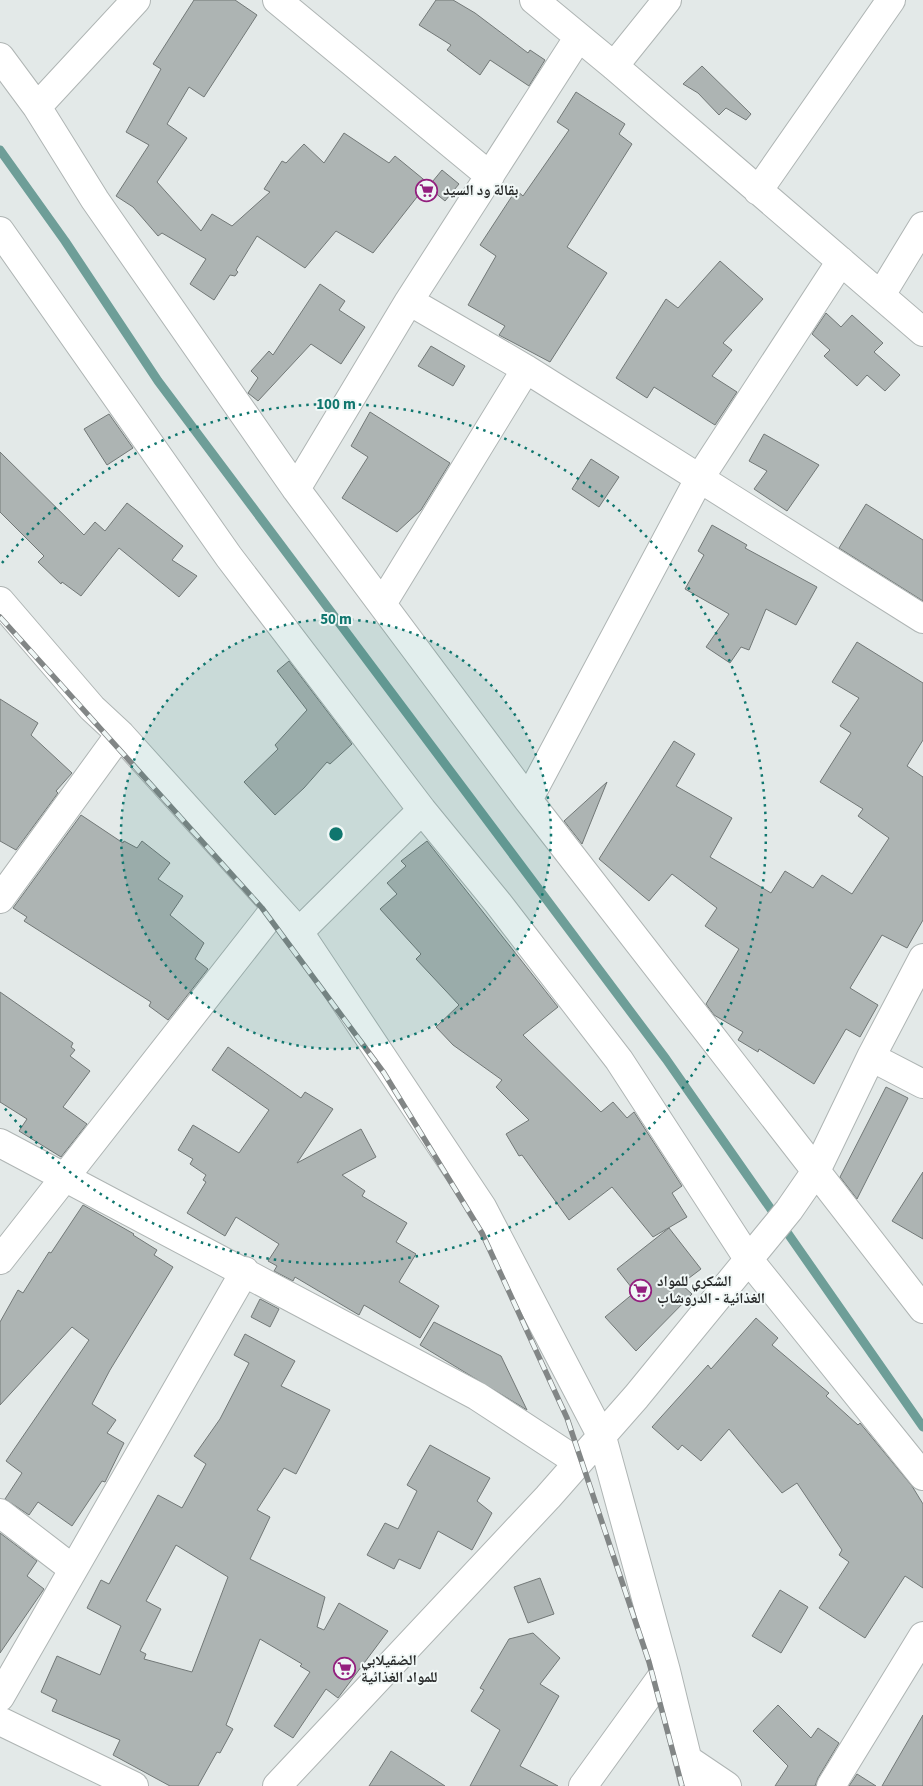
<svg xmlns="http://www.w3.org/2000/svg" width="923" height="1786" font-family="'Source Sans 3','Noto Naskh Arabic',sans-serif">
<rect width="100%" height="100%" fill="#e3e9e8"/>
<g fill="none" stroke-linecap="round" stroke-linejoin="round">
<path stroke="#6e9e98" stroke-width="9" d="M 0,150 L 65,241 L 158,381 L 666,1059 L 923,1427"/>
</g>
<path fill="#adb4b3" stroke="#727877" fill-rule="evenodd" d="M 194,0 L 235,0 L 257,15 L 204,97 L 189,87 L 167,124 L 187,138 L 157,182 L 201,231 L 212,214 L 232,226 L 270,192 L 264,189 L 282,161 L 286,163 L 304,144 L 324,163 L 344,133 L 389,163 L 395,156 L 428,183 L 373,253 L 336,231 L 305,268 L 257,236 L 236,270 L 238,272 L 235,276 L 230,275 L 214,300 L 190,284 L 206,259 L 162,233 L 158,236 L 133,207 L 116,196 L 149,145 L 126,132 L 161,69 L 153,64 Z
M 436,0 L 453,0 L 475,13 L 528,53 L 530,50 L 545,60 L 529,86 L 490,60 L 480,75 L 447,50 L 451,45 L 419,25 Z
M 702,66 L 751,114 L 746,120 L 726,108 L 719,115 L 698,93 L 683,84 Z
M 576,92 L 625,124 L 619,134 L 632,144 L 567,247 L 607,273 L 550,362 L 499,335 L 505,326 L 468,305 L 496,256 L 480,245 L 516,190 L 523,196 L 569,130 L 557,122 Z
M 442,170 L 459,184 L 445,201 L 428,187 Z
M 720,261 L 763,299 L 723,343 L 732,350 L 712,376 L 737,392 L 715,425 L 654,387 L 647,398 L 616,378 L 666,299 L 678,308 Z
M 320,284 L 345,301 L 339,310 L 365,327 L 341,364 L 311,344 L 258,401 L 248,393 L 258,378 L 251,371 L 269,351 L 273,355 Z
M 826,313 L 841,327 L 852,315 L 883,343 L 874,352 L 900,375 L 885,391 L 867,375 L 857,386 L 824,356 L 830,350 L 812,334 Z
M 431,346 L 465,366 L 453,386 L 418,366 Z
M 370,412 L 450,463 L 421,510 L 397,532 L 342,498 L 368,457 L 351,446 Z
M 109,414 L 133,448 L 107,465 L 84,429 Z
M 764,434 L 819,465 L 787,511 L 754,489 L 767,471 L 749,461 Z
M 0,452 L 84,535 L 95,522 L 105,531 L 127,503 L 183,546 L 172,560 L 197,576 L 179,597 L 119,548 L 81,596 L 62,582 L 61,584 L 38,562 L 44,556 L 0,512 Z
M 591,459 L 619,477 L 599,507 L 572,489 Z
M 866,504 L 923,540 L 923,601 L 839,548 Z
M 712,525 L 747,545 L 745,548 L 817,587 L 796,625 L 766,609 L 749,650 L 741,647 L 730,663 L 706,647 L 729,614 L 685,589 L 704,555 L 698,551 Z
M 857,642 L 923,683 L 923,740 L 907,766 L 923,777 L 923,920 L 907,948 L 882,935 L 850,988 L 878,1005 L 860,1037 L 846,1029 L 814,1084 L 759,1049 L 758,1052 L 738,1040 L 743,1032 L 714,1015 L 706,1004 L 739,949 L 705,926 L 717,908 L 672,874 L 649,901 L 599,859 L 674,741 L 695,754 L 676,786 L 732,818 L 710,857 L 771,893 L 785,871 L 813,888 L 822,875 L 852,894 L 889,838 L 858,816 L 863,809 L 820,782 L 851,733 L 840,726 L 859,698 L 832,682 Z
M 289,661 L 352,744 L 330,764 L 327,762 L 304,788 L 275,815 L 244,782 L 278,749 L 275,745 L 307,710 L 277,671 Z
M 0,699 L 38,723 L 31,735 L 72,773 L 56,791 L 58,793 L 16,850 L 0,841 Z
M 607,782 L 582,844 L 564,821 Z
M 81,815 L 123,843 L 124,841 L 137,848 L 142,841 L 170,863 L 158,879 L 183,896 L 170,915 L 204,943 L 195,959 L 208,969 L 168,1020 L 149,1006 L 151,1002 L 24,921 L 27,917 L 13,908 Z
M 427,841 L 558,1007 L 523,1035 L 601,1112 L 613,1102 L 627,1118 L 634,1112 L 682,1186 L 672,1193 L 687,1217 L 653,1237 L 612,1187 L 569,1220 L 522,1155 L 519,1156 L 506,1134 L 529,1120 L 496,1087 L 502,1080 L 453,1045 L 436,1027 L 459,1005 L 416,959 L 421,954 L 380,909 L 397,894 L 387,883 L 406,866 L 401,861 Z
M 0,992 L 73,1043 L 71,1047 L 75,1050 L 70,1056 L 90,1071 L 63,1107 L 87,1124 L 61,1157 L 19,1131 L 27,1119 L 0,1102 Z
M 228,1047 L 301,1098 L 305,1092 L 333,1109 L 297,1163 L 361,1129 L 376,1157 L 342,1175 L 365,1191 L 362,1196 L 407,1223 L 396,1242 L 416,1254 L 399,1282 L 439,1306 L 420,1338 L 364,1305 L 359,1315 L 295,1277 L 293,1281 L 274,1271 L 277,1266 L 268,1261 L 279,1244 L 236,1217 L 225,1236 L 187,1213 L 206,1182 L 203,1180 L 206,1175 L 190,1164 L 193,1159 L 178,1150 L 193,1125 L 239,1153 L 269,1110 L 212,1070 Z
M 886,1087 L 908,1098 L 857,1199 L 840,1177 Z
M 923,1172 L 923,1239 L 892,1221 Z
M 83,1205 L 134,1234 L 133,1235 L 157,1250 L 154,1255 L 173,1267 L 110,1370 L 92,1404 L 116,1420 L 107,1433 L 124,1443 L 105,1482 L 102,1481 L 72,1526 L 38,1502 L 29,1515 L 5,1499 L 22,1473 L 6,1461 L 89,1340 L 72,1327 L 0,1405 L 0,1322 L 18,1290 L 23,1293 L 49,1252 L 51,1253 Z
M 669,1228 L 701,1269 L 681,1284 L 692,1294 L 636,1351 L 605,1317 L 635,1292 L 617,1269 Z
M 260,1299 L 279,1309 L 270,1327 L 251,1317 Z
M 756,1318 L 778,1338 L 772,1345 L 829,1393 L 826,1396 L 858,1425 L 860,1423 L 912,1486 L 923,1504 L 923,1588 L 905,1576 L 865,1638 L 819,1608 L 849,1562 L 839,1555 L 842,1550 L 797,1483 L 782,1493 L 729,1429 L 701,1461 L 682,1445 L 678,1450 L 652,1427 L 708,1365 L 711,1369 Z
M 434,1322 L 501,1356 L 527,1410 L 420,1345 Z
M 245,1334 L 295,1361 L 281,1386 L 330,1410 L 296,1474 L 284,1468 L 257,1510 L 270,1517 L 250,1559 L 325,1597 L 317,1627 L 324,1630 L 339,1603 L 388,1631 L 338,1698 L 326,1689 L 293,1738 L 274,1726 L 310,1672 L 300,1666 L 302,1664 L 260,1639 L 226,1725 L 233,1729 L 220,1753 L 217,1752 L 198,1786 L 170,1786 L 113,1755 L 120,1740 L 52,1711 L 57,1700 L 41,1692 L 57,1656 L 100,1675 L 121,1626 L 87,1608 L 101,1580 L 109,1584 L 158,1495 L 182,1508 L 206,1464 L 194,1456 L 220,1419 L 249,1363 L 234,1355 ZM 176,1545 L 228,1577 L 192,1672 L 144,1659 L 146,1654 L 140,1651 L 161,1609 L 146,1601 Z
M 430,1445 L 490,1478 L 477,1501 L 492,1513 L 472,1550 L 438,1531 L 420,1569 L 399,1559 L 394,1569 L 367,1555 L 385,1523 L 398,1529 L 417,1491 L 407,1485 Z
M 0,1533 L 37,1561 L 27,1576 L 44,1589 L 0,1653 Z
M 540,1578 L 554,1614 L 528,1623 L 514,1587 Z
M 780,1590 L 808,1607 L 781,1653 L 752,1636 Z
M 533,1633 L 560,1658 L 540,1684 L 559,1696 L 520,1766 L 558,1786 L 470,1786 L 500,1730 L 471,1711 L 484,1690 L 480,1688 L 509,1639 Z
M 778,1705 L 811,1738 L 818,1728 L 839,1743 L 818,1778 L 815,1786 L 775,1786 L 788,1766 L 753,1731 Z
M 923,1715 L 923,1786 L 882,1786 Z
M 391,1751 L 445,1786 L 369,1786 Z
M 857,1774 L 876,1786 L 849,1786 Z"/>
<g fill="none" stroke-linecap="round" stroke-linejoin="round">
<defs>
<path id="minor" d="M 277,0 L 490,176
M 534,0 L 614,66 L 923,332
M 0,57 L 37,107 L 95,200 L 296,489 L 528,800 L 923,1309
M 614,66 L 667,0
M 37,107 L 136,0
M 758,191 L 891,0
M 0,231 L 229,557 L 422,810 L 498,903 L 619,1060 L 749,1260 L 923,1476
M 881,295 L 923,226
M 409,301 L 526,369 L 923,619
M 296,489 L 409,301 L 578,38
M 0,601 L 92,708 L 120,734 L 299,932 L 482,1207 L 602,1437 L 666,1671 L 694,1786
M 382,604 L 526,369
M 528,800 L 699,479 L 841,261
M 0,899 L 120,734
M 299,932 L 422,810
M 871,1057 L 923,1084
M 0,1143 L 477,1396 L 578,1462
M 0,1260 L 275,909
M 0,1513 L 73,1569
M 0,1697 L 245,1271
M 0,1721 L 134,1786
M 687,1759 L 727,1786
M 277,1786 L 548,1497 L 636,1397 L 789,1210 L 816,1171 L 871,1057 L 923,958
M 583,1786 L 666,1671
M 831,1786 L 923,1636"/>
</defs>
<use href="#minor" stroke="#afb5b4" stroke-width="30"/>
<use href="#minor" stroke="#fff" stroke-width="28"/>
<defs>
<path id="rail" d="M 0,617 L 262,908 L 384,1073 L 482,1233 L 567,1418 L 649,1662 L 682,1786"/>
</defs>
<use href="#rail" stroke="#828686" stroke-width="5.5"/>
<use href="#rail" stroke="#f0f7f6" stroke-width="4" stroke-dasharray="11" stroke-linecap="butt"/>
</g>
<circle cx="336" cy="834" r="215" fill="#0f766e" fill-opacity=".12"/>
<g fill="none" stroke="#0f766e" stroke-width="2.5" stroke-dasharray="2.5 5">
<circle cx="336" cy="834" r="215"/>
<path d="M2 563A430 430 0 1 1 2 1105"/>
</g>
<defs>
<symbol id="supermarket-ring" viewBox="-11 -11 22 22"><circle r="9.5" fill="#f0f7f6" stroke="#931f7e" stroke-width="1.5"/><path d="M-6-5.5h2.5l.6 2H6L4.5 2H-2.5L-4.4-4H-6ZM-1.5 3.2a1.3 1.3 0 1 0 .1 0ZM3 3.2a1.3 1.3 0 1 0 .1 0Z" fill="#931f7e"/></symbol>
</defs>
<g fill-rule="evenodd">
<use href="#supermarket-ring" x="414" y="178" width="25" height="25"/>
<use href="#supermarket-ring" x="628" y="1278" width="25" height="25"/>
<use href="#supermarket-ring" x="332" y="1656" width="25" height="25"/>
</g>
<g text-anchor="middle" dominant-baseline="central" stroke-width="4" stroke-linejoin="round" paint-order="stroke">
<g font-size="15" font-weight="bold" fill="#292b2b" stroke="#f0f7f6" text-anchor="start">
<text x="443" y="190">بقالة ود السيد</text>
<text x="657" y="1281">الشكري للمواد<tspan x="657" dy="17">الغذائية - الدروشاب</tspan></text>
<text x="361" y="1660">الضقيلابي<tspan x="361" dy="17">للمواد الغذائية</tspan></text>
</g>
</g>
<circle cx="336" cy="834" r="8" fill="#0f766e" stroke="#f0f7f6" stroke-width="2.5"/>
<g font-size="15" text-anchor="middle" font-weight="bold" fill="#0f766e" stroke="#f0f7f6" stroke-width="4" stroke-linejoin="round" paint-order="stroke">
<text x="336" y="409">100 m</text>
<text x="336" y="624">50 m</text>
</g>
</svg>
